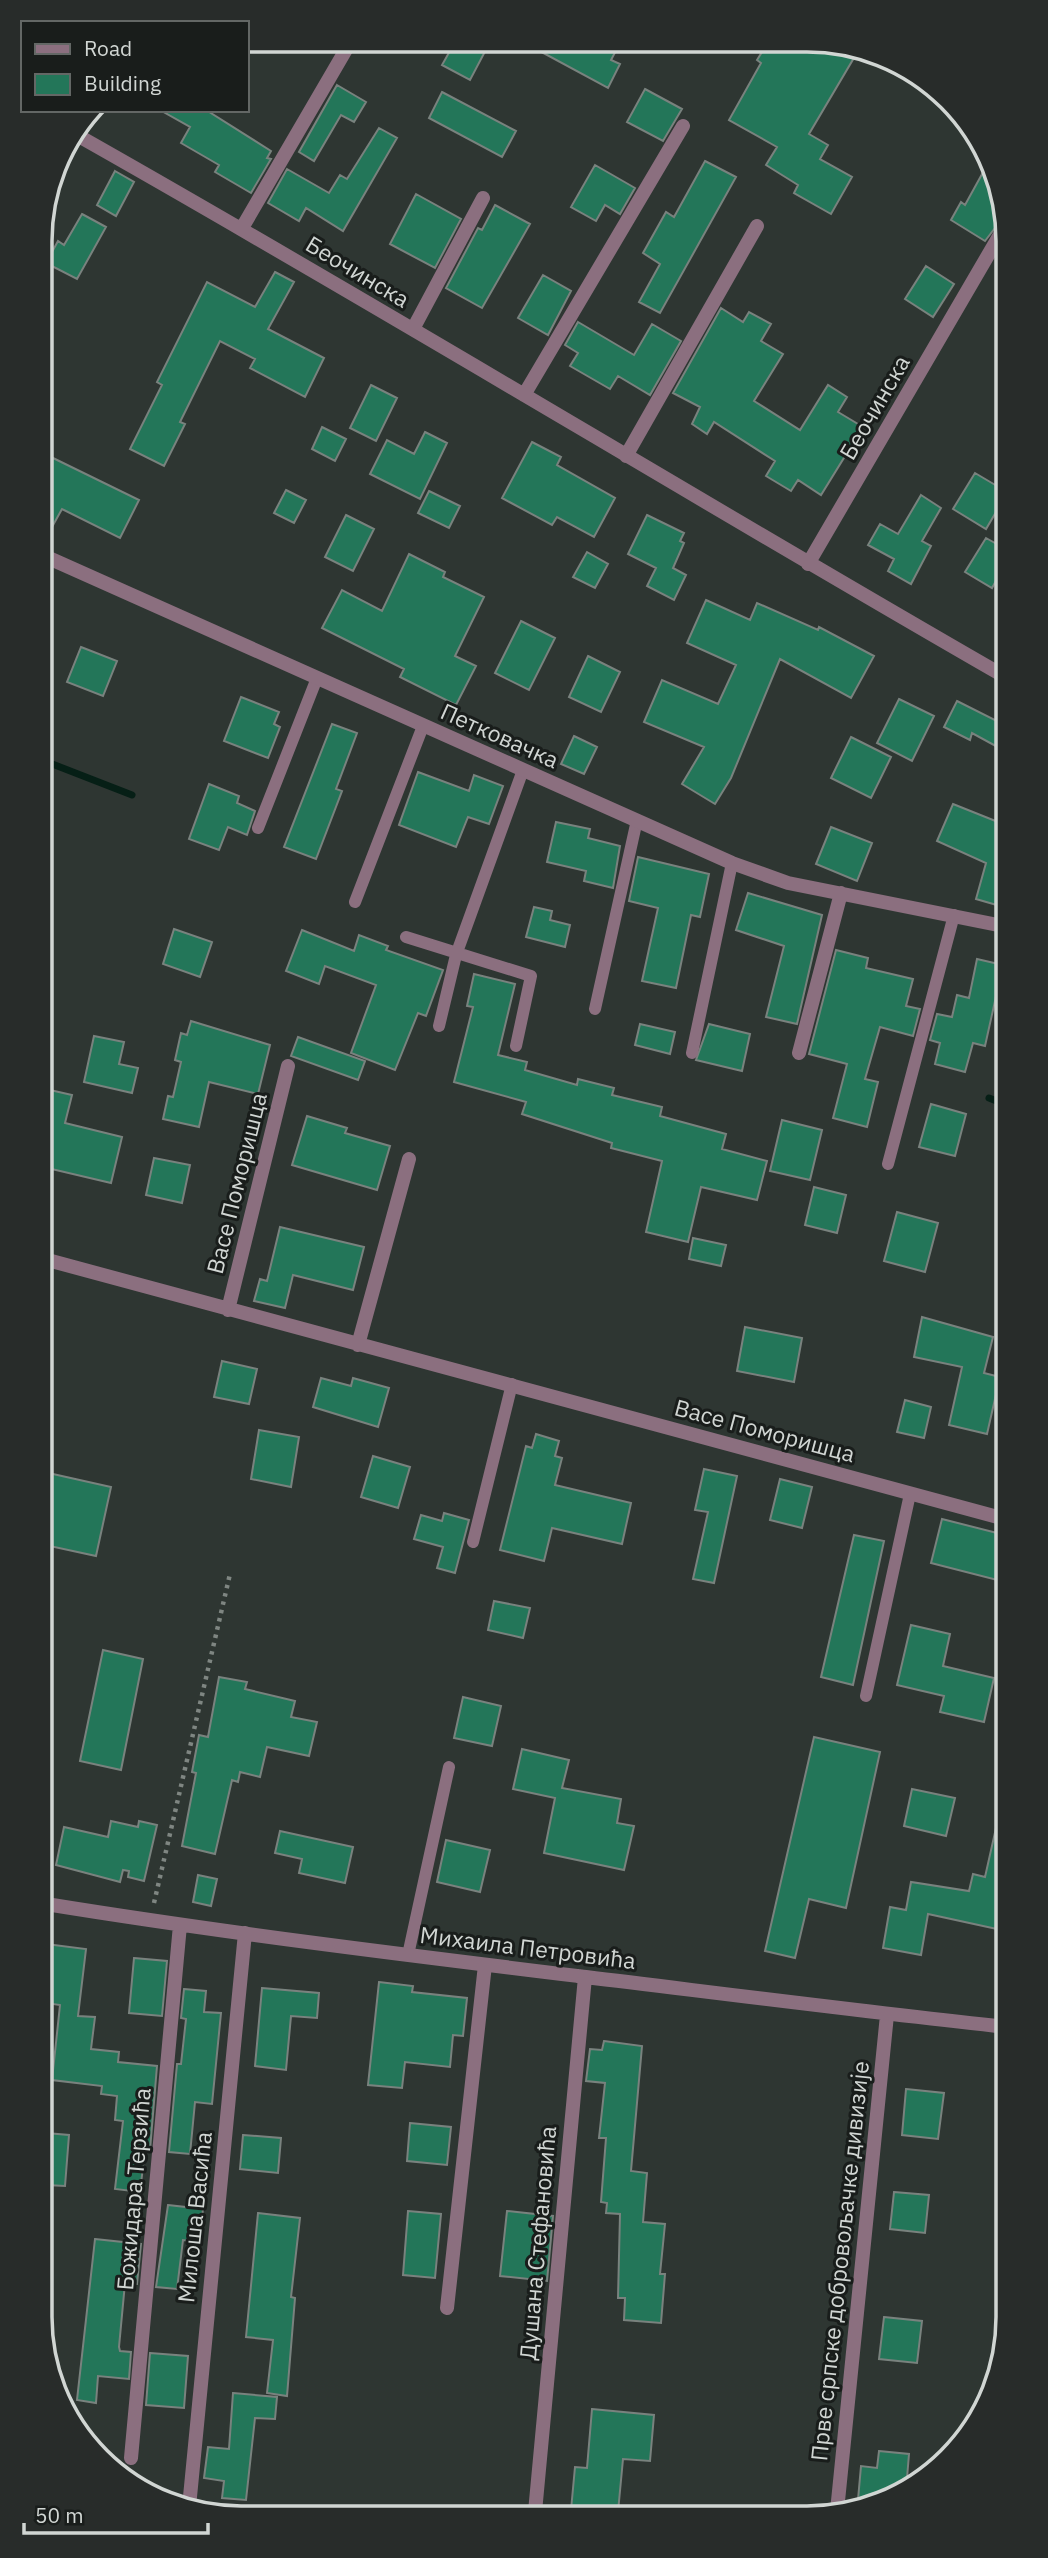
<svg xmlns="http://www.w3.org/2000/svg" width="1048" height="2558" font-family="'IBM Plex Sans',sans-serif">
<rect width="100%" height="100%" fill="#2e3632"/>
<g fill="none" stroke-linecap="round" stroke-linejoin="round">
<path stroke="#061f16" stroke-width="7" d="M 42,760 L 132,795
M 989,1098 L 1004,1104"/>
</g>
<path fill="#237659" stroke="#79827e" stroke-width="2" d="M 455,42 L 490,42 L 470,80 L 442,65 Z
M 523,42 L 620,43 L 611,60 L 620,64 L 608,88 Z
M 767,44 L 846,44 L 858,51 L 809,134 L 828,145 L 820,159 L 852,177 L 831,214 L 794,193 L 798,185 L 766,165 L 777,147 L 729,120 L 761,63 L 757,60 Z
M 337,85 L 366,102 L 354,122 L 341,115 L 314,161 L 299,152 Z
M 645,89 L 682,109 L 663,141 L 627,122 Z
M 442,92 L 516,131 L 502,157 L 429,118 Z
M 160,110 L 206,110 L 271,151 L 267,158 L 271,159 L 251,193 L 215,172 L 219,165 L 181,143 L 190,127 Z
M 379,128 L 397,138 L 343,231 L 306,208 L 299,221 L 268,203 L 287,169 L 329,193 L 340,175 L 347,179 Z
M 705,161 L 736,177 L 660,313 L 639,302 L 660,264 L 643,253 L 666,212 L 674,217 Z
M 595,165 L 635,188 L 620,214 L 605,205 L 596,221 L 571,207 Z
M 987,165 L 1001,190 L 1001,212 L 996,222 L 998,224 L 985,241 L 951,220 L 961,202 L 965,205 Z
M 115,171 L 134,182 L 116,216 L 97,205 Z
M 416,194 L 461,219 L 435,268 L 390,244 Z
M 495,205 L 530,224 L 482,308 L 446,288 L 478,228 L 482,230 Z
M 82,214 L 106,227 L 77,279 L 46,263 L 58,241 L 64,245 Z
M 926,266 L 954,284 L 933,317 L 905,299 Z
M 275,272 L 294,282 L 268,329 L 324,358 L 305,397 L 250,368 L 255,359 L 220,341 L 180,422 L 185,424 L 164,466 L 130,449 L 162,385 L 157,382 L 207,282 L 255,307 Z
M 543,275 L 571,291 L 548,335 L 518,318 Z
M 721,308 L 743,322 L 749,312 L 771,324 L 761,341 L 783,354 L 754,401 L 800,430 L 828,385 L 847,397 L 838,412 L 863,427 L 821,495 L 798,480 L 791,491 L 766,476 L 775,461 L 714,422 L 707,434 L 692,424 L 700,407 L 673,393 Z
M 578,322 L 634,355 L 652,324 L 681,341 L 650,395 L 618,376 L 610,389 L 570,366 L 578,353 L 565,345 Z
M 371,385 L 397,398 L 376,441 L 350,428 Z
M 322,427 L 346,439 L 335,461 L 312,449 Z
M 425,432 L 447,443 L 420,499 L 370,474 L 387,440 L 414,454 Z
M 532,442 L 561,457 L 557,465 L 615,498 L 594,537 L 557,517 L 552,525 L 502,498 Z
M 53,458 L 139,500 L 120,538 L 62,509 L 42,545 L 41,480 Z
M 975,473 L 1002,489 L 1002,502 L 986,529 L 953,509 Z
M 286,490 L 306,500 L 294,523 L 274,513 Z
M 429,491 L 460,506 L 449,528 L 418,513 Z
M 921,495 L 941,508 L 922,541 L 931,546 L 911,584 L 888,571 L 894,559 L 868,545 L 880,524 L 898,534 Z
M 346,515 L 374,529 L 353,571 L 325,557 Z
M 647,515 L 684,533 L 680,541 L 684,543 L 673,568 L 686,575 L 674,600 L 647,586 L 656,568 L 628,554 Z
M 986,538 L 1002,547 L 1002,570 L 992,588 L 965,572 Z
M 587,552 L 608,564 L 595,588 L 573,577 Z
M 409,554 L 445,572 L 443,577 L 484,597 L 455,656 L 476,666 L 456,705 L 400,677 L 404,669 L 322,628 L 342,590 L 382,611 Z
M 706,600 L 750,620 L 757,603 L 818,630 L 819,627 L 874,656 L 851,698 L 780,659 L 731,778 L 715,804 L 682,784 L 704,747 L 644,722 L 662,680 L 718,704 L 736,665 L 687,643 Z
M 521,621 L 555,638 L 529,690 L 495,673 Z
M 81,647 L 117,661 L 103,696 L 67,682 Z
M 588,656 L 620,672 L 601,712 L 569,697 Z
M 241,697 L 279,712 L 274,724 L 280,727 L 268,758 L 224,741 Z
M 899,699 L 934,716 L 912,761 L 877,743 Z
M 957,701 L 1003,724 L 1003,750 L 972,733 L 970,740 L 944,727 Z
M 332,724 L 357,733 L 336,789 L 342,791 L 316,859 L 284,847 Z
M 574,736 L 597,747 L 584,774 L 561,764 Z
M 851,737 L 891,757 L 871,798 L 831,778 Z
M 418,772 L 469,791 L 474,775 L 503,786 L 489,824 L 468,817 L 456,847 L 399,825 Z
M 209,784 L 239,796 L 237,803 L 255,811 L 247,835 L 228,827 L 219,850 L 189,839 Z
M 953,804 L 1003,824 L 1003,893 L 1000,906 L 976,899 L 986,863 L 937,841 Z
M 556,822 L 590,829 L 588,838 L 620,846 L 613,888 L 584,881 L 586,871 L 547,862 Z
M 831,827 L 872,843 L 857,881 L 816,864 Z
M 638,857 L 709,874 L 700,917 L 691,915 L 676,988 L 642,981 L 658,908 L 629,901 Z
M 748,893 L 822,915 L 797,1024 L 766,1017 L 784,946 L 736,930 Z
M 534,907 L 552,911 L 550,920 L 570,925 L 565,947 L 526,937 Z
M 174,929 L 212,942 L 200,977 L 163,964 Z
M 302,930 L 354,951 L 359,935 L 388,946 L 386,950 L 443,970 L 426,1016 L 418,1013 L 395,1070 L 351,1053 L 376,985 L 325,966 L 319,984 L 286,971 Z
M 836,950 L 868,958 L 866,968 L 913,979 L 906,1006 L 920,1009 L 913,1036 L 880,1027 L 865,1079 L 878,1082 L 867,1127 L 833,1118 L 847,1064 L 809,1054 Z
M 977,959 L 1003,965 L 985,1046 L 973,1043 L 965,1072 L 935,1064 L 940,1043 L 930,1040 L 937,1014 L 952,1017 L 957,995 L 969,998 Z
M 474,974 L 515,984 L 498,1055 L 527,1062 L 525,1070 L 577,1085 L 578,1079 L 614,1088 L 612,1095 L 662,1107 L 660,1116 L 726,1134 L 722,1149 L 767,1161 L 757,1200 L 701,1187 L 688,1242 L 646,1232 L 662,1161 L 611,1148 L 612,1143 L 522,1114 L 526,1102 L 454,1082 L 473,1007 L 467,1006 Z
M 191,1021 L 270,1045 L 258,1094 L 209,1082 L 199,1127 L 163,1119 L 168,1096 L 173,1097 L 181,1062 L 175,1060 L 181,1033 L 187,1035 Z
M 640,1024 L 675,1032 L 670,1054 L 635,1045 Z
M 709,1024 L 750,1034 L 742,1071 L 696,1060 Z
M 94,1036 L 124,1042 L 119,1064 L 138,1068 L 132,1093 L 84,1082 Z
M 298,1037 L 365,1061 L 358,1080 L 291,1056 Z
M 50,1090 L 72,1095 L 65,1123 L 122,1137 L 111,1183 L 43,1167 L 43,1116 Z
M 931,1104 L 966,1114 L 955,1156 L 919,1147 Z
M 307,1116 L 347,1128 L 345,1133 L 390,1146 L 377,1190 L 292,1165 Z
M 782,1120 L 822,1130 L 810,1180 L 770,1171 Z
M 154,1158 L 190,1165 L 182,1203 L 146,1195 Z
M 814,1187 L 846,1195 L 837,1233 L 805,1225 Z
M 897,1212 L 938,1223 L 925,1272 L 884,1261 Z
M 280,1227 L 364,1247 L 353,1290 L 293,1275 L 285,1308 L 254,1301 L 260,1279 L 267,1281 Z
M 693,1238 L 726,1245 L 721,1266 L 689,1259 Z
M 922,1317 L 993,1337 L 984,1373 L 1000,1377 L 987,1434 L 949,1425 L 962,1367 L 914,1357 Z
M 745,1327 L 802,1338 L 794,1382 L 737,1371 Z
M 222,1361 L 257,1369 L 249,1404 L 214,1397 Z
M 321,1378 L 351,1386 L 353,1378 L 389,1388 L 378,1427 L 313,1407 Z
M 905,1400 L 931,1407 L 924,1438 L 897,1432 Z
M 259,1430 L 299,1437 L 291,1487 L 251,1479 Z
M 536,1434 L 559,1441 L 555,1456 L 562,1458 L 555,1485 L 631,1503 L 622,1544 L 552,1528 L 544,1561 L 500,1550 L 526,1446 L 532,1448 Z
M 373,1456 L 410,1467 L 398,1508 L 361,1497 Z
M 704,1469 L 737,1476 L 714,1583 L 693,1579 L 708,1512 L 695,1510 Z
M 44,1472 L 111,1487 L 96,1556 L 45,1545 Z
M 780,1479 L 812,1487 L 802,1528 L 770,1520 Z
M 444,1513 L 469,1520 L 455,1573 L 437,1568 L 443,1547 L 414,1539 L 421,1515 L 442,1521 Z
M 942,1519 L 1005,1535 L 1005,1582 L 931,1563 Z
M 854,1535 L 884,1541 L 853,1685 L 821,1677 Z
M 494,1601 L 530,1608 L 523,1638 L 488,1630 Z
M 911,1625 L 950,1634 L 943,1666 L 994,1678 L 984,1722 L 940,1712 L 944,1696 L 897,1685 Z
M 103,1650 L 143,1659 L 121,1770 L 80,1761 Z
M 219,1677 L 247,1682 L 245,1689 L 295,1701 L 291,1717 L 317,1722 L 309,1756 L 267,1747 L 260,1777 L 240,1772 L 238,1782 L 232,1780 L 215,1854 L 182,1846 L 196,1773 L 192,1772 L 199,1735 L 208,1737 Z
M 463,1697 L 501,1706 L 492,1746 L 454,1738 Z
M 814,1737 L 880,1752 L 846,1908 L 809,1899 L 795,1958 L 765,1951 Z
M 522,1749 L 569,1760 L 562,1788 L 621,1799 L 617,1823 L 634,1826 L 624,1870 L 544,1853 L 555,1798 L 513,1789 Z
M 912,1789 L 955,1798 L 946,1836 L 904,1826 Z
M 998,1819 L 1006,1820 L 1006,1931 L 928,1914 L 921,1955 L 883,1948 L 890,1907 L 906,1910 L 911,1882 L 969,1891 L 973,1874 L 985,1877 Z
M 111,1821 L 138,1827 L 139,1821 L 157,1825 L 144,1881 L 128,1877 L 129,1871 L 123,1870 L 120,1882 L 56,1865 L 64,1827 L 108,1837 Z
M 280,1831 L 353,1847 L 345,1883 L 299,1873 L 302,1859 L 275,1853 Z
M 446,1840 L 490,1850 L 480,1892 L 437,1882 Z
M 198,1875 L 217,1879 L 211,1906 L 193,1902 Z
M 46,1944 L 86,1949 L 78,2016 L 95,2017 L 91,2049 L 119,2052 L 118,2062 L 157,2066 L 150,2150 L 145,2150 L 140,2192 L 115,2189 L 123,2121 L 115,2120 L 117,2096 L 101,2094 L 102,2086 L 52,2080 L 60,2005 L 46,2003 Z
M 134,1958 L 167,1961 L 162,2016 L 129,2013 Z
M 379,1982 L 413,1986 L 412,1992 L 467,1998 L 463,2036 L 453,2035 L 450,2067 L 405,2062 L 402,2088 L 368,2085 Z
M 262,1988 L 319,1993 L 317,2018 L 291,2016 L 286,2070 L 255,2066 Z
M 184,1989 L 206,1991 L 204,2012 L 221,2013 L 212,2104 L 195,2102 L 190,2154 L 169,2152 L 177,2064 L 181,2064 L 186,2019 L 181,2018 Z
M 604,2041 L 642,2046 L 631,2171 L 647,2173 L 643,2222 L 665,2224 L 660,2274 L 665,2274 L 661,2323 L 624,2320 L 625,2298 L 618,2298 L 620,2214 L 606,2213 L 607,2203 L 601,2202 L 606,2138 L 599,2138 L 605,2083 L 586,2081 L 590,2049 L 602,2050 Z
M 906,2089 L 944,2093 L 938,2139 L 902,2135 Z
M 410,2123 L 451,2127 L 447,2165 L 407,2161 Z
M 46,2133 L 69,2135 L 65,2186 L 46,2185 Z
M 243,2135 L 281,2138 L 278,2173 L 240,2169 Z
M 894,2192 L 929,2195 L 925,2233 L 890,2229 Z
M 168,2205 L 203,2209 L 199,2242 L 183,2240 L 177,2289 L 156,2287 Z
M 408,2211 L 441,2214 L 435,2278 L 403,2275 Z
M 507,2211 L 553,2216 L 547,2281 L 500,2276 Z
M 258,2213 L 300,2218 L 291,2297 L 295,2298 L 287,2396 L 267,2393 L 273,2340 L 246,2337 Z
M 95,2239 L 141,2244 L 137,2284 L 125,2283 L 119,2347 L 120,2351 L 131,2352 L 129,2379 L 98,2376 L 96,2403 L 77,2400 Z
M 884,2317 L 922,2321 L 917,2363 L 879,2359 Z
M 150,2353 L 188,2356 L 184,2408 L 146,2405 Z
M 233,2393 L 277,2397 L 275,2419 L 255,2418 L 246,2500 L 222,2498 L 224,2481 L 204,2478 L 208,2447 L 229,2449 Z
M 592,2409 L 654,2415 L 650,2461 L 623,2459 L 618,2512 L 571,2510 L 575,2467 L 587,2468 Z
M 879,2451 L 909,2454 L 906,2490 L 857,2511 L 861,2466 L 877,2468 Z"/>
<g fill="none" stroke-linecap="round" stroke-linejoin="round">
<path stroke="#7f8682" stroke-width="4.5" stroke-dasharray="3.5 5" stroke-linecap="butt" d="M 154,1903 L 230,1574"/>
<path stroke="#8b6f7f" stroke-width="12" d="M 258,828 L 317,678
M 355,902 L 423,726
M 406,937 L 531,976 L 516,1046
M 595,1009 L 637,820
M 439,1026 L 456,955 L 523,770
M 692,1053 L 732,863
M 888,1164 L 954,915
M 473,1542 L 512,1384
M 866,1696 L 910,1494
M 408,1955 L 449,1767"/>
<path stroke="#8b6f7f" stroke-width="14" d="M 75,134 C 387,310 692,497 1002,675
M 242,228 L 351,41
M 413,329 L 483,198
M 524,395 L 683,126
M 626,456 L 757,226
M 42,555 L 732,863 L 788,883 L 1003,926
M 808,564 L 1001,233
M 799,1053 L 841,893
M 44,1259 L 1005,1519
M 228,1310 L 288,1066
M 358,1345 L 409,1159
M 46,1904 C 225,1933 406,1955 586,1977 C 726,1994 866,2012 1006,2027
M 447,2308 L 485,1965
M 131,2458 L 180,1925
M 189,2507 L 245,1933
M 837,2511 L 887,2015
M 535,2512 L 585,1977"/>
</g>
<g text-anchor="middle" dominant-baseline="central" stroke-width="6" stroke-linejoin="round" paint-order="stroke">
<g font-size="23" fill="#d1d6d3" stroke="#191d1b">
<text transform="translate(358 271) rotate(31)">Беочинска</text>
<text transform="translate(874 407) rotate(-60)">Беочинска</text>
<text transform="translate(500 735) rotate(24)">Петковачка</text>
<text transform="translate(236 1183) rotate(-76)">Васе Поморишца</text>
<text transform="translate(765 1430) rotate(15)">Васе Поморишца</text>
<text transform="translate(528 1947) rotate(7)">Михаила Петровића</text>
<text transform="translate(133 2189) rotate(-85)">Божидара Терзића</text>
<text transform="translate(194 2217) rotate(-84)">Милоша Васића</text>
<text transform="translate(537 2243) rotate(-85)">Душана Стефановића</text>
<text transform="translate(839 2261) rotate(-84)">Прве српске добровољачке дивизије</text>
</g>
</g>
<path d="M0 0H1048V2558H0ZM241 52H807A189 189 0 0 1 996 241V2317A189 189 0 0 1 807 2506H241A189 189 0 0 1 52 2317V241A189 189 0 0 1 241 52Z" fill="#282c2a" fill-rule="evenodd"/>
<path fill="none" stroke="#d1d6d3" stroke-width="3.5" d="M241 52H807A189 189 0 0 1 996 241V2317A189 189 0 0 1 807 2506H241A189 189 0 0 1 52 2317V241A189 189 0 0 1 241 52Z"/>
<rect x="21" y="21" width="228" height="91" fill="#191d1b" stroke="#636765" stroke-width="2"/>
<rect x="35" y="44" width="35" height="10" fill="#8b6f7f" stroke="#636765" stroke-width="2"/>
<text x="84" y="56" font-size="21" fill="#d1d6d3">Road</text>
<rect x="35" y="74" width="35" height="21" fill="#237659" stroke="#636765" stroke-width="2"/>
<text x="84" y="91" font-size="21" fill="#d1d6d3">Building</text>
<path d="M24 2523v10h184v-10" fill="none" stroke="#d1d6d3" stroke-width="3.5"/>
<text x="35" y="2523" font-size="21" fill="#d1d6d3" stroke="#191d1b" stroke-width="5" paint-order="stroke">50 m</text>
</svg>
